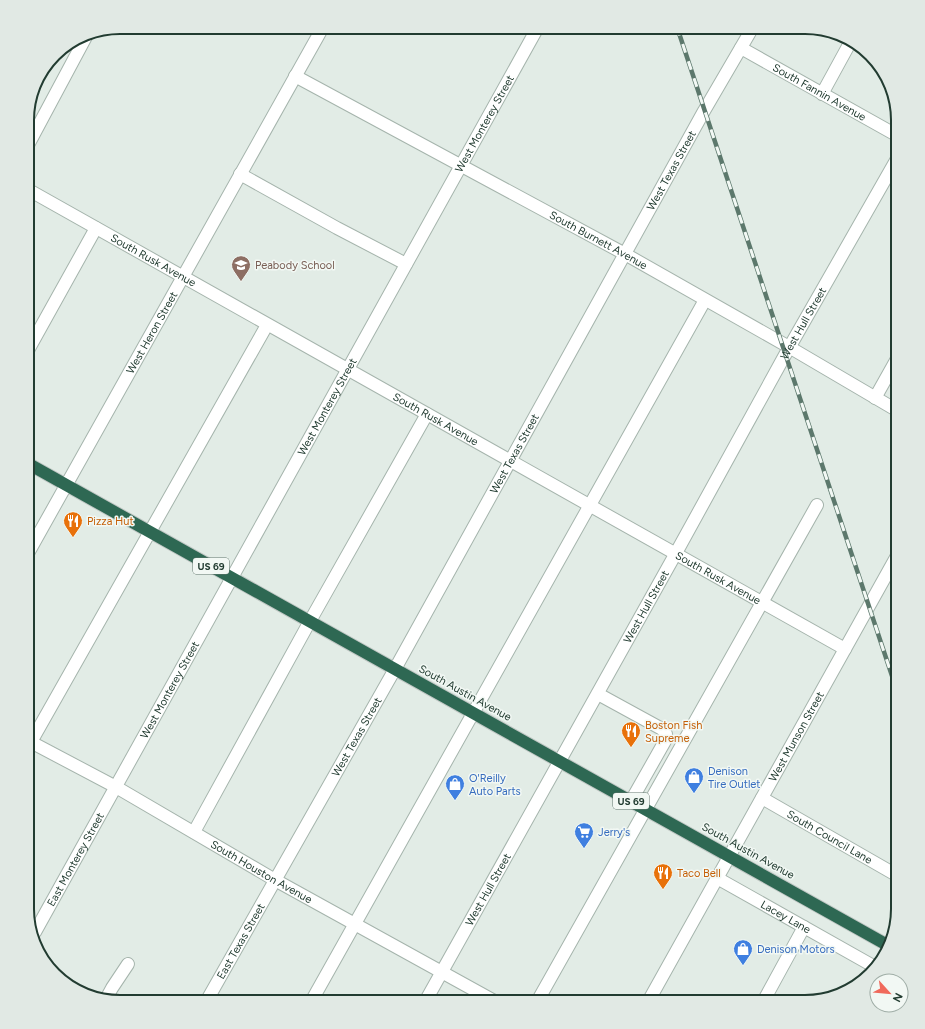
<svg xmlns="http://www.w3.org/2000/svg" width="925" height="1029" font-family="Figtree,sans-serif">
<rect width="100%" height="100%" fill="#e2ece6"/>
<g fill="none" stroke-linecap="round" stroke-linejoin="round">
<defs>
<g id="minor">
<path id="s1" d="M 741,48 L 898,136"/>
<path id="s2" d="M 295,76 L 625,254 L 789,347 L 898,411"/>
<path d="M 822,94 L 851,41"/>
<path d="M 27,147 L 88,33"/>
<path d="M 240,174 L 337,228 L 406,264"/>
<path id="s3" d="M 27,189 L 845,649"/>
<path d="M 27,352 L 96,228"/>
<path d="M 875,398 L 898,357"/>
<path id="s4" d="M 27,555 L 323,27"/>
<path d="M 598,694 L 662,729 L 666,734 L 665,741 L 631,801"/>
<path id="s5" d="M 27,740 L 116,787 L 275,880 L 496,1002"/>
<path d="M 27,749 L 267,325"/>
<path id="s6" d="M 762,798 L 898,876"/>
<path d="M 194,832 L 310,621 L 427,414"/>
<path id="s7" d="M 717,878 L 875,967"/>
<path id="s8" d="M 35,932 L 538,27"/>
<path d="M 106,999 L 112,988 L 128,964"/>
<path id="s9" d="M 206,1002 L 395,669 L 704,111 L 753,27"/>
<path d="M 311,1002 L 705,300"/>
<path id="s10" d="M 425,1002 L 676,553 L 785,355 L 898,157"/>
<path d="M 537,1002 L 817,505"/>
<path id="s11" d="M 648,1002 L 898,554"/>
<path d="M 763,1002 L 804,927"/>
</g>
<path id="highway" d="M 27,463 L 889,946"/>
</defs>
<use href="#minor" stroke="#a5b4ac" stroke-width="14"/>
<use href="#highway" stroke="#c1c8c5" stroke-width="14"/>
<use href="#minor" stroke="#fff" stroke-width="12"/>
<use href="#highway" stroke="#2e6853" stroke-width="12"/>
<defs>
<path id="rail" d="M 677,27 L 898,694"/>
</defs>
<use href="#rail" stroke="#5c786c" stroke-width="4.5"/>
<use href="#rail" stroke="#f2f8f4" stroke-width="3" stroke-dasharray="9" stroke-linecap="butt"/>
</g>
<defs>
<symbol id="school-pin" viewBox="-11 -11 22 30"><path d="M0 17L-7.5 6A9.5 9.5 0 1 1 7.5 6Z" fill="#8d6e63" stroke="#f2f8f4"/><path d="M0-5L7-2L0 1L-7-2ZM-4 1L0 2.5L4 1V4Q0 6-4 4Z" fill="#fff"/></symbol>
<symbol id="restaurant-pin" viewBox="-11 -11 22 30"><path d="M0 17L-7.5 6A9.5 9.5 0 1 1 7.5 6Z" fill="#e8710a" stroke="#f2f8f4"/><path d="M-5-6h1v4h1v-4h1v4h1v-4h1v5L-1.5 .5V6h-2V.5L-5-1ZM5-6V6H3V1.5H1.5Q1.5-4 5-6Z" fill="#fff"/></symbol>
<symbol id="shop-pin" viewBox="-11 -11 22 30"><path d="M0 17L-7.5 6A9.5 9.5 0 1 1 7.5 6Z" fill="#3f7fe0" stroke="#f2f8f4"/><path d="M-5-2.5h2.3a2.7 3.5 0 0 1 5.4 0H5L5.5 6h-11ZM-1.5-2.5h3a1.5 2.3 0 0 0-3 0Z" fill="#fff"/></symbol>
<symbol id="supermarket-pin" viewBox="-11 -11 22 30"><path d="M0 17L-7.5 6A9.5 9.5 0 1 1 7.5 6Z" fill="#3f7fe0" stroke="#f2f8f4"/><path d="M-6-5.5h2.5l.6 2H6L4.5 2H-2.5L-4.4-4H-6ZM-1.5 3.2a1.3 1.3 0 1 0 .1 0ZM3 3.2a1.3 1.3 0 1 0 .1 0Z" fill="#fff"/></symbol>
</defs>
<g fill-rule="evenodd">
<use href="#school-pin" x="230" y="254" width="22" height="30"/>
<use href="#restaurant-pin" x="62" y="510" width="22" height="30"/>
<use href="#restaurant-pin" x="620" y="720" width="22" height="30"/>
<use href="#shop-pin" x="683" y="766" width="22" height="30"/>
<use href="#shop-pin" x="444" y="773" width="22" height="30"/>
<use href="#supermarket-pin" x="573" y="821" width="22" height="30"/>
<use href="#restaurant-pin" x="652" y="862" width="22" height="30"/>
<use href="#shop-pin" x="732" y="938" width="22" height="30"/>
</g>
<g text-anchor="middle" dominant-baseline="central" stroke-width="3" stroke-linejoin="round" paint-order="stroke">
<g fill="#f2f8f4" stroke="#60746c" stroke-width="1">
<rect x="193" y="558" width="36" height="16" rx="3"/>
<rect x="613" y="793" width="36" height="16" rx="3"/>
</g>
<g font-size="10" font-weight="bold" fill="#223c31">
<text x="211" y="566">US 69</text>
<text x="631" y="801">US 69</text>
</g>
<g font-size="11" fill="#223c31" stroke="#f2f8f4">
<text stroke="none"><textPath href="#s1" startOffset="90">South Fannin Avenue</textPath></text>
<text stroke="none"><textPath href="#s8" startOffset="925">West Monterey Street</textPath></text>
<text stroke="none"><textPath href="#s9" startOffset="953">West Texas Street</textPath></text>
<text stroke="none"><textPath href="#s2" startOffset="345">South Burnett Avenue</textPath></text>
<text stroke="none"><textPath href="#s3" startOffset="145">South Rusk Avenue</textPath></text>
<text stroke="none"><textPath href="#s10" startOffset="777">West Hull Street</textPath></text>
<text stroke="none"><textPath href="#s4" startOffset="255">West Heron Street</textPath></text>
<text stroke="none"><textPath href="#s8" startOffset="601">West Monterey Street</textPath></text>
<text stroke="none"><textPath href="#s3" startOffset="469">South Rusk Avenue</textPath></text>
<text stroke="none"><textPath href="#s9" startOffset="629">West Texas Street</textPath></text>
<text stroke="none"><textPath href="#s3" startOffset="793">South Rusk Avenue</textPath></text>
<text stroke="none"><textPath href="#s10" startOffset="453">West Hull Street</textPath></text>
<text stroke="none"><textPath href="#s8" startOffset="277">West Monterey Street</textPath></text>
<text transform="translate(465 693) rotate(29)">South Austin Avenue</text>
<text stroke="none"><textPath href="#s11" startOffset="304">West Munson Street</textPath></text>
<text stroke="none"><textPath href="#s9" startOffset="305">West Texas Street</textPath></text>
<text stroke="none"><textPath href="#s6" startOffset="78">South Council Lane</textPath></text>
<text transform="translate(748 851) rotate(29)">South Austin Avenue</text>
<text stroke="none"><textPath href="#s8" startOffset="83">East Monterey Street</textPath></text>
<text stroke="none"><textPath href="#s5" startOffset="269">South Houston Avenue</textPath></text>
<text stroke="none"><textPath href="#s10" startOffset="129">West Hull Street</textPath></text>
<text stroke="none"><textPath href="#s7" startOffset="79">Lacey Lane</textPath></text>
<text stroke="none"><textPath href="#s9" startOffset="70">East Texas Street</textPath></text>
</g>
<g font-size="11" fill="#785e54" stroke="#f2f8f4" text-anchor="start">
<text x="255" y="265">Peabody School</text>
</g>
<g font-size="11" fill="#c56008" stroke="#f2f8f4" text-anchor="start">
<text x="87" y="521">Pizza Hut</text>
<text x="645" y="725">Boston Fish<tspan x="645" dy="13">Supreme</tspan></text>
<text x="677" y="873">Taco Bell</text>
</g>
<g font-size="11" fill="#366cbe" stroke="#f2f8f4" text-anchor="start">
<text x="708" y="771">Denison<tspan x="708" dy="13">Tire Outlet</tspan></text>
<text x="469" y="778">O'Reilly<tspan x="469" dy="13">Auto Parts</tspan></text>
<text x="598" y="832">Jerry's</text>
<text x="757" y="949">Denison Motors</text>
</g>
</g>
<path d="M0 0H925V1029H0ZM120 34H805A86 86 0 0 1 891 120V909A86 86 0 0 1 805 995H120A86 86 0 0 1 34 909V120A86 86 0 0 1 120 34Z" fill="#e1e9e4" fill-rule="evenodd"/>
<path fill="none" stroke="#223c31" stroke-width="2" d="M120 34H805A86 86 0 0 1 891 120V909A86 86 0 0 1 805 995H120A86 86 0 0 1 34 909V120A86 86 0 0 1 120 34Z"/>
<g transform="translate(889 993) rotate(117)"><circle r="19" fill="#f2f8f4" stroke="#9fada6"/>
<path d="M0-3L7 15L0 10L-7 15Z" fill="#f06a5c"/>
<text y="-6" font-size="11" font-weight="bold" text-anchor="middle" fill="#223c31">N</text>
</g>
</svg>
